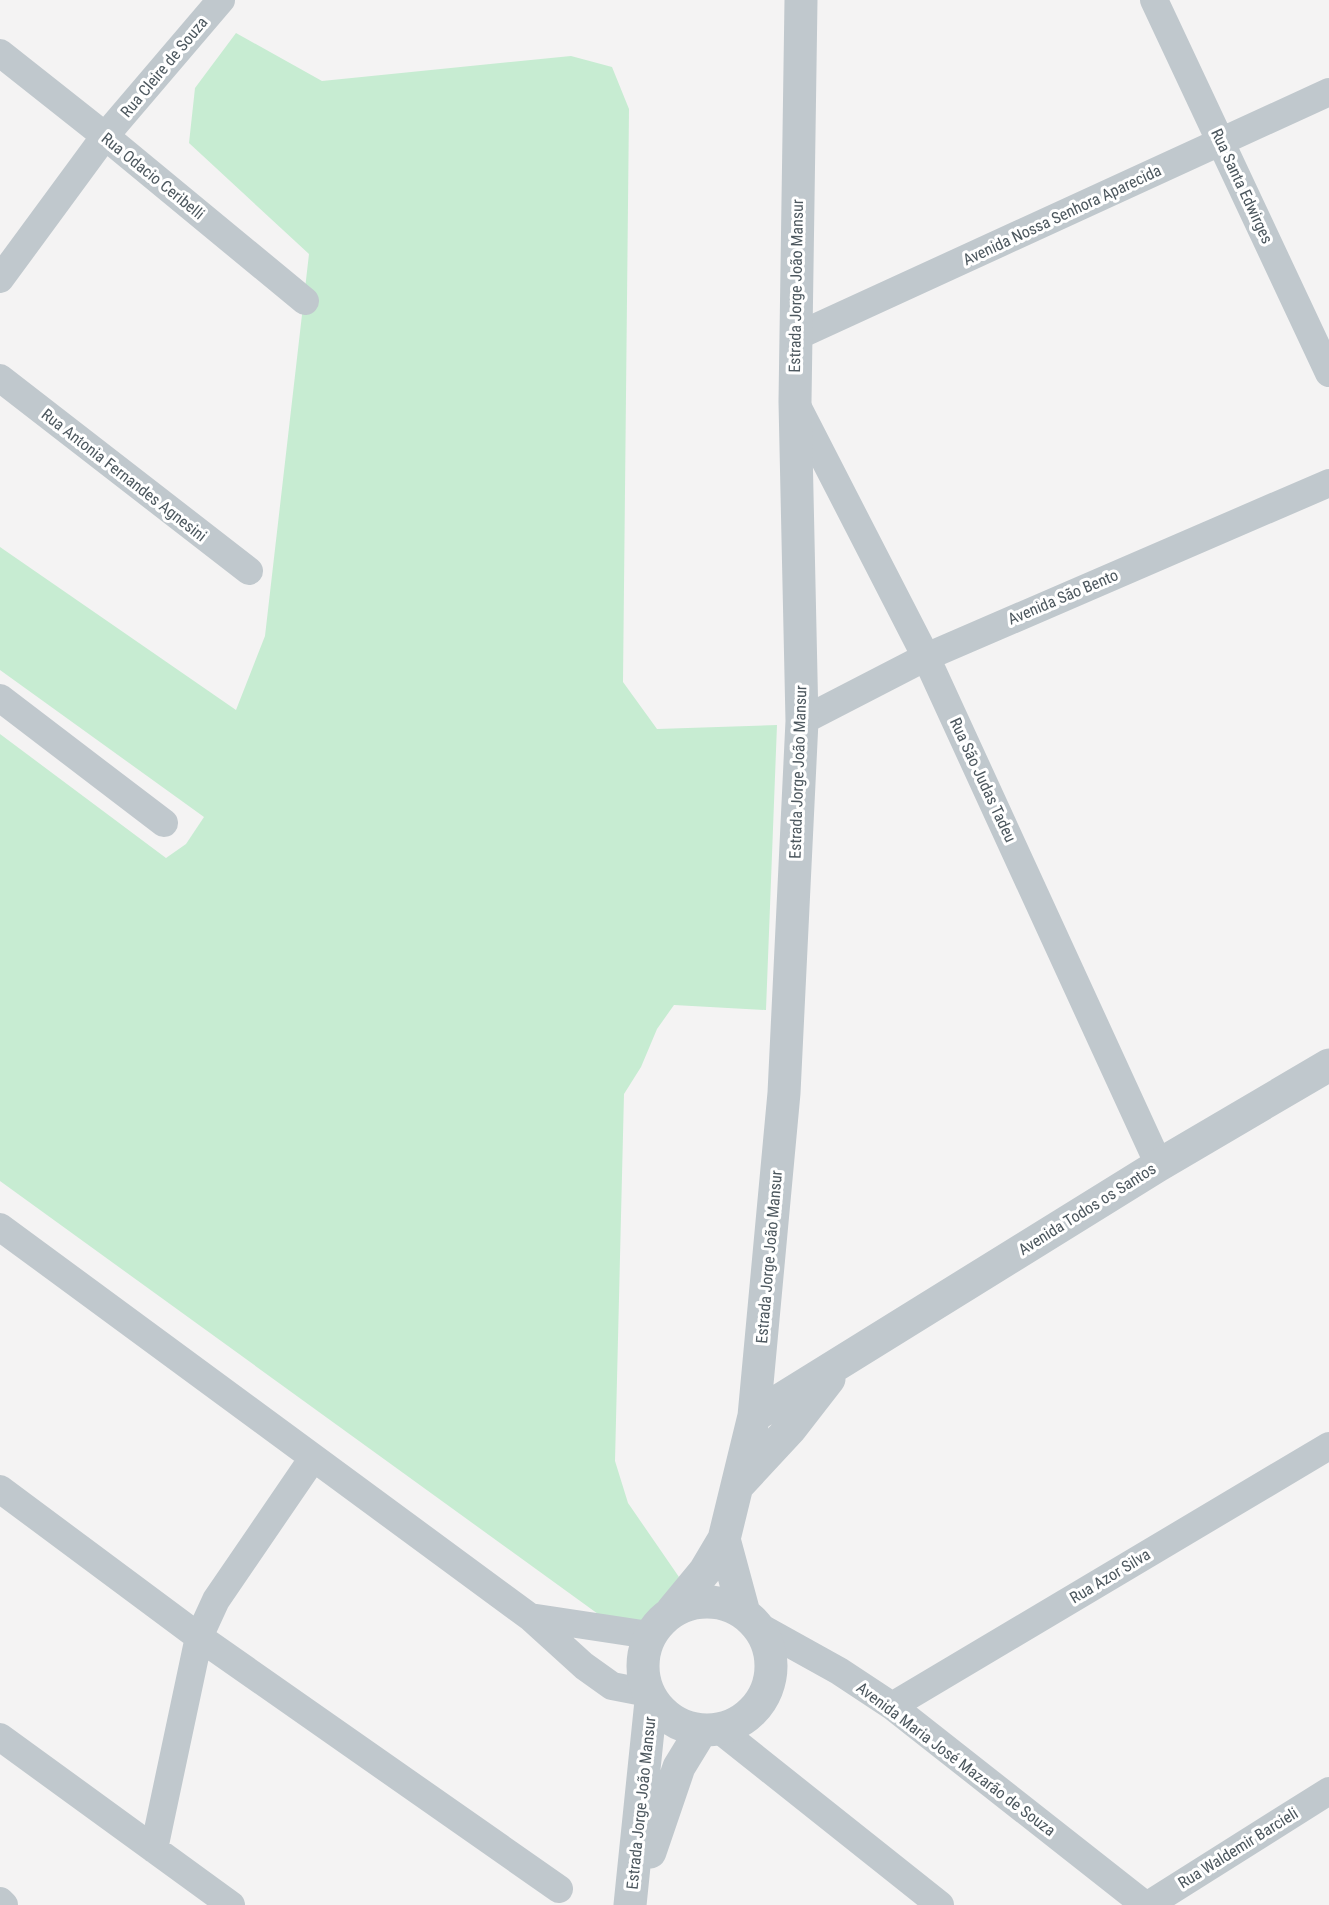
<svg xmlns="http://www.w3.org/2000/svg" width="1329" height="1905" font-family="'Roboto Condensed',sans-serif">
<rect width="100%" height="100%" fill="#f4f3f3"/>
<path fill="#c7ecd2" d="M 236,33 L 322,81 L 571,56 L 612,67 L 629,109 L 623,682 L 657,729 L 777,725 L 766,1010 L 674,1005 L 657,1029 L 641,1067 L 624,1094 L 615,1461 L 628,1503 L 679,1577 L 668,1603 L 636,1629 L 616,1627 L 0,1181 L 0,734 L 166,858 L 186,844 L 204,817 L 0,670 L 0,547 L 236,710 L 265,636 L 309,254 L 189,143 L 195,88 Z"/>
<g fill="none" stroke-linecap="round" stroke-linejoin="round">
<path stroke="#c0c8cd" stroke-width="28" d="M 1154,0 L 1329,373
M 0,53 L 105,136 L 305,301
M 0,279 L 105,136 L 221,0
M 795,337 L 1329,92
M 0,378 L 249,571
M 795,402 L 926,657 L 1159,1165
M 0,698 L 164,823
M 802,721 L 926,657 L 1329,483
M 0,1227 L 530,1617 L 584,1666 L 612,1686 L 648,1693
M 0,1489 L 199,1637 L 559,1889
M 530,1617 L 649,1635
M 758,1626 L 839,1671 L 892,1706 L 1145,1905
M 892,1706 L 1329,1446
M 720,1730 L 940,1905
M 0,1737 L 231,1905
M 154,1849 L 199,1637 L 216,1600 L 313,1458
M 0,1901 L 4,1905
M 1148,1905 L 1329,1791"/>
<path stroke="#c0c8cd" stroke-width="33" d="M 754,1416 L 1159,1165 L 1329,1065
M 740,1483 L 791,1428 L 829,1379
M 724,1539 L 744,1613
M643 1666a64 64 0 1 1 128 0a64 64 0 1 1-128 0Z
M 672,1611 L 705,1571 L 724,1539 L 754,1416 L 784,1093 L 802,721 L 795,402 L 801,0
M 650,1852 L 679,1767 L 701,1731
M 630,1905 L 651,1701"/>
</g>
<g text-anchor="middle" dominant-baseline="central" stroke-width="6" stroke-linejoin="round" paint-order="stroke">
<g font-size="16" fill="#4c575e" stroke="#fff">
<text transform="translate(164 67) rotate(-50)">Rua Cleire de Souza</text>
<text transform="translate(153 176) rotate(39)">Rua Odacio Ceribelli</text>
<text transform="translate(1242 186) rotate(65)">Rua Santa Edwirges</text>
<text transform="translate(1062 215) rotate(-25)">Avenida Nossa Senhora Aparecida</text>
<text transform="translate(796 286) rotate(-89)">Estrada Jorge João Mansur</text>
<text transform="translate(124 475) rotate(38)">Rua Antonia Fernandes Agnesini</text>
<text transform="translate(1063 597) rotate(-23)">Avenida São Bento</text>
<text transform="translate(798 772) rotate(-88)">Estrada Jorge João Mansur</text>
<text transform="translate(983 780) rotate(65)">Rua São Judas Tadeu</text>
<text transform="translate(1087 1209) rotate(-32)">Avenida Todos os Santos</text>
<text transform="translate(769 1257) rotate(-85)">Estrada Jorge João Mansur</text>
<text transform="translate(1110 1576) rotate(-31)">Rua Azor Silva</text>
<text transform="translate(956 1759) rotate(37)">Avenida Maria José Mazarão de Souza</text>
<text transform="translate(641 1803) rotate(-84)">Estrada Jorge João Mansur</text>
<text transform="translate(1238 1848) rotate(-32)">Rua Waldemir Barcieli</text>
</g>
</g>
</svg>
